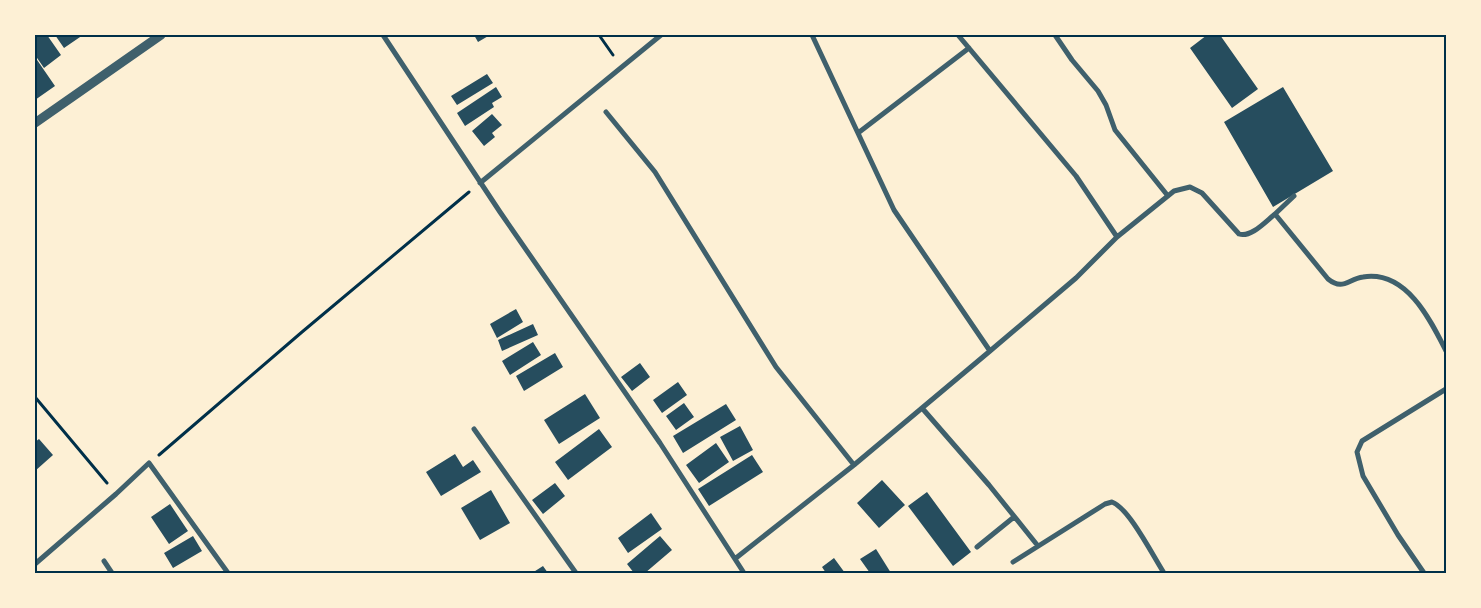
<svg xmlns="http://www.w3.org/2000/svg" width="1481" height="608" font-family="'Public Sans',sans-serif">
<rect width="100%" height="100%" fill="#fdf0d5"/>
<path fill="#264d5e" d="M 35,35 L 47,35 L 61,55 L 44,68 L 35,55 Z
M 55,35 L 83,35 L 64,48 Z
M 474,35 L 490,35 L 478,42 Z
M 1207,35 L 1220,35 L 1258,89 L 1232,108 L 1190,48 Z
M 35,57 L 55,86 L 35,100 Z
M 487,74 L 493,83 L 457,105 L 451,96 Z
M 496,87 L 502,97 L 492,103 L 494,107 L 465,126 L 457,113 Z
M 1283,87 L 1333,171 L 1273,207 L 1224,122 Z
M 492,114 L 502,125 L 492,133 L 495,137 L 484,146 L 472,131 Z
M 516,309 L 523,322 L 497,338 L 490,324 Z
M 533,324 L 538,335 L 502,351 L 498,340 Z
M 533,342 L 541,355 L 510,375 L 502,361 Z
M 555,353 L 563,367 L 524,391 L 516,376 Z
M 640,363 L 650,377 L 632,391 L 621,377 Z
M 678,382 L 687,395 L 662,413 L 653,400 Z
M 585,394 L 600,418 L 559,444 L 544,420 Z
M 684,403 L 694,417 L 676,430 L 666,416 Z
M 726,404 L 736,420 L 683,453 L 673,436 Z
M 740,426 L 753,450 L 733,461 L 720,437 Z
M 599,429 L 612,447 L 568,480 L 555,462 Z
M 39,439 L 53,455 L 35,471 L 35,442 Z
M 716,443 L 729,462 L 699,483 L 686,465 Z
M 455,454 L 463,467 L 473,460 L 481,472 L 441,496 L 426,472 Z
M 752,455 L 763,472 L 709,506 L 698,489 Z
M 882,480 L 905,505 L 879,528 L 857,503 Z
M 555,483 L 565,496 L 543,514 L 532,500 Z
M 491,490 L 510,523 L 480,540 L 461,508 Z
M 927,492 L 971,552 L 953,566 L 908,506 Z
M 170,504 L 188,531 L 169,544 L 151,517 Z
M 651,513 L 662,529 L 628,553 L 618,538 Z
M 193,536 L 202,551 L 173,568 L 164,553 Z
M 660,536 L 672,550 L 645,573 L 634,573 L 627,564 Z
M 876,549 L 891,573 L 870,573 L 860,559 Z
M 834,558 L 845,573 L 826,573 L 822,567 Z
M 543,566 L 548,573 L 532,573 Z"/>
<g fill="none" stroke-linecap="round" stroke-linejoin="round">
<path stroke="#003049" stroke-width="3" d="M 599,35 L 613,55
M 35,397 L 107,483
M 159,455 L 302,332 L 469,192"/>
<path stroke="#3f606c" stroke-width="5" d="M 383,35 L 500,212 L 660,443 L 744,573
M 812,35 L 894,210 L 990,351
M 958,35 L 1076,176 L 1117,237
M 1055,35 L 1072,60 L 1098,91 L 1106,105 L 1115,130 L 1168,196
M 606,112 L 655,172 L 776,367 L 854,465
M 858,133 L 969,48
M 480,183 L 661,35
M 1294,196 L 1275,214 L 1328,279 C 1343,291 1348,279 1363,277 C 1406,270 1430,319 1446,351
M 922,408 L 989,485 L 1038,546
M 474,429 L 576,573
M 977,547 L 1014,517
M 736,558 L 854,465 L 990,351 L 1076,278 L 1117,237 L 1174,191 L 1190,187 L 1202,193 L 1239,234 C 1251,238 1266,221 1275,214
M 104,561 L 112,573
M 1013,562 L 1105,504 L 1112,502 C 1129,508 1153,556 1164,573
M 35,564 L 116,494 L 149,463 L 228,573
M 1424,573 L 1398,535 L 1363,476 L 1357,452 L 1362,441 L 1446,389"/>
<path stroke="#3f606c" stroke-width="9" d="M 35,123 L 161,35"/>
</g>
<rect width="1481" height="608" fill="none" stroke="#fdf0d5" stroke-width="72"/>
<rect x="36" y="36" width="1409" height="536" fill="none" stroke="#003049" stroke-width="2"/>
</svg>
